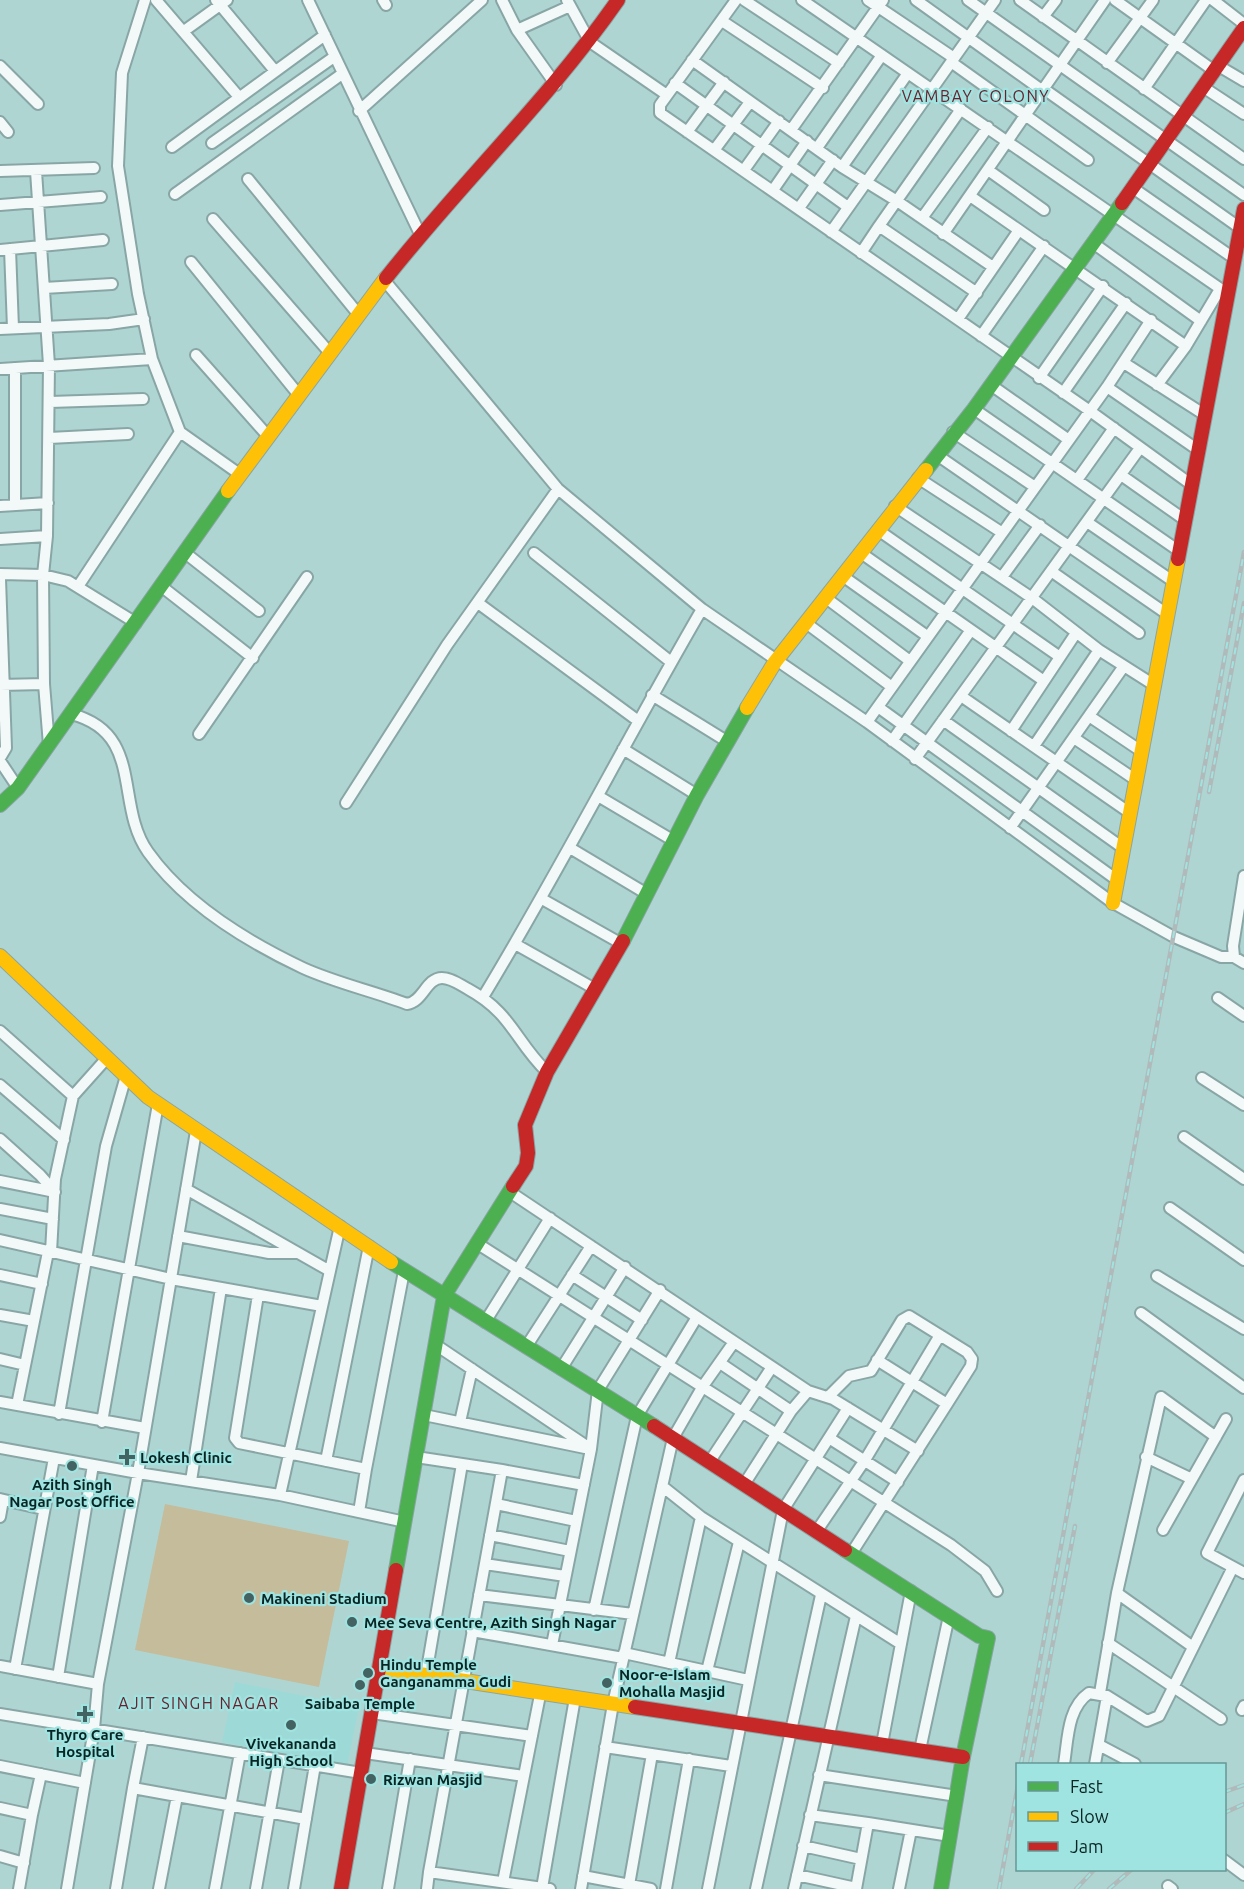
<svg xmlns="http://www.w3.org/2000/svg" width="1244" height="1889" font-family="Ubuntu,sans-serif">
<rect width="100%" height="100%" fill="#afd5d3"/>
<path fill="#9ddad7" d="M 235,1682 L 359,1707 L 347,1767 L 222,1742 Z"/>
<path fill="#c4bc9a" d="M 165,1504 L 349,1541 L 319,1687 L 135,1650 Z"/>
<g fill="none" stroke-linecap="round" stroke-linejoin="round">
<defs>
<path id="street" d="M 145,0 L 122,73 L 118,166 L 138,294 L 152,359 L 180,432 L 238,473
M 156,0 L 239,97
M 216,0 L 275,71
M 308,0 L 420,234
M 383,0 L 386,5
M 502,0 L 517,30 L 556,85
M 567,0 L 590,42 L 667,95
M 736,0 L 660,105 L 660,113 L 1090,411 L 1192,485
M 744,0 L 839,63
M 802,0 L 1228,294
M 868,0 L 954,58
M 916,0 L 1043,91
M 968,0 L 1244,195
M 1020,0 L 1244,159
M 1115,0 L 1213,70
M 1213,0 L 1244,24
M 1043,17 L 1056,0
M 722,21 L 823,88
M 517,30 L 570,6
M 184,31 L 227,0
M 692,60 L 842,167 L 897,201 L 993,267
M 951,62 L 1088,160
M 1107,63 L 1153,0
M 1217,65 L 1244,81
M 0,66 L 38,104
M 675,83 L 848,207
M 1203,87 L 1244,114
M 1044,89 L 1240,228
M 1144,89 L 1206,0
M 359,111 L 482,0
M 0,122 L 8,132
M 791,130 L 883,0
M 687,132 L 724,82
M 212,143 L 334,57
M 172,147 L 325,35
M 817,148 L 882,55
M 715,149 L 750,102
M 842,167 L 908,73
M 744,170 L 779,121
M 988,170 L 1044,210
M 0,171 L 94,168
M 36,171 L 49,365 L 47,536 L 43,575 L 44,684 L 49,745
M 248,179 L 359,315
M 1133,188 L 1235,259
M 773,190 L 807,141
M 175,194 L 342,74
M 970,196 L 1186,346
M 0,205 L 101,197
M 799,208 L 833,160
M 922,218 L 988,127
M 213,219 L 329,352
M 879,226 L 961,109
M 831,232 L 995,0
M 943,234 L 1105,0
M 1093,243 L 1201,321
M 10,249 L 13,328
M 0,250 L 103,240
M 861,253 L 879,226 L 977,293
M 191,262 L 298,394
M 385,281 L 558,489 L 702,609 L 867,722 L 1113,903 L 1174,937 L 1221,957 L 1234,957
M 44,288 L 112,284
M 958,319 L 1019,230
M 0,329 L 109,324 L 144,319
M 981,336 L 1044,246
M 196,355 L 267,435
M 1124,363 L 1205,415
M 15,368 L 15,505
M 0,369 L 152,359
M 1039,378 L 1103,286
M 991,385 L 1069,440
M 1157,385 L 1186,346 L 1220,289
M 1107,387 L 1198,450
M 1063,393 L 1126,303
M 50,402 L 143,399
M 974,409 L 1179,551
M 953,432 L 1035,487
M 49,438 L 128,434
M 937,455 L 1167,614
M 1121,475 L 1185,520
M 918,478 L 1001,532
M 1077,480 L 1114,428
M 0,506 L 48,503
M 895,506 L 1032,598 L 1099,650 L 1154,685
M 1087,522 L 1174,582
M 878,530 L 1060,657
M 0,539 L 47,536
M 184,552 L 259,611
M 534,553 L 671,662
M 861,553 L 1044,681
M 1051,571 L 1139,633
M 0,574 L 43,575 L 68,581 L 136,623
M 844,577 L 927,636
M 1002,577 L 1040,525
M 0,579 L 6,748 L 0,758
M 79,585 L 180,432
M 161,586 L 253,658
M 826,598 L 910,661
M 478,603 L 637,720
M 806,623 L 892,687
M 0,685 L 44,684
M 652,695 L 728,742
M 961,696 L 1130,813
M 878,707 L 1117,880
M 71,714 C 145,733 114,804 148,852 C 185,904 246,941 303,968 C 336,983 373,991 407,1004 C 423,1002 426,978 442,978 C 452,978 460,985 468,989 C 512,1013 515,1041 547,1072
M 1089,716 L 1141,751
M 943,720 L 1123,848
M 867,722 L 1107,387 L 1151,320
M 1011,731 L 1076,633
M 199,734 L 307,577
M 1074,738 L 1136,780
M 892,741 L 971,630
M 1034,746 L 1099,650
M 623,749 L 697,795
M 915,759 L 1140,448
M 0,761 L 18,788
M 598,796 L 674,841
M 346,803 L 447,645 L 558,489
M 1010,828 L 1124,666
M 570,848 L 647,894
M 1244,876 L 1233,946 L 1234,957 L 1244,963
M 542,899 L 622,944
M 515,944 L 595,989
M 483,997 C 560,870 627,738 702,609
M 1218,998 L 1244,1016
M 0,1031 L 73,1096 L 107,1058
M 1202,1078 L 1244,1105
M 0,1085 L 64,1140
M 1184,1137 L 1244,1179
M 0,1139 L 40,1175 L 55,1192
M 0,1181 L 55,1192
M 186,1189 L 330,1271
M 510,1192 L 808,1391 L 833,1399 L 918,1451
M 1170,1208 L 1244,1260
M 0,1209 L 53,1219
M 178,1236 L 269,1253 L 296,1253
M 0,1240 L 171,1279 L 322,1306
M 478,1244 L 951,1545 L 985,1571 L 997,1591
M 51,1252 L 55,1179 L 73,1096
M 0,1275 L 42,1284
M 572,1275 L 642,1320
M 1157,1276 L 1244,1329
M 258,1295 L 235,1438 L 239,1443 L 366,1469 L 404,1271
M 1141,1313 L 1244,1388
M 0,1315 L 34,1321
M 485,1322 L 550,1218
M 436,1345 L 591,1449
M 526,1347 L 591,1246
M 0,1359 L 25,1365
M 877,1360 L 947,1404
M 720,1363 L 791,1411
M 561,1369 L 625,1267
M 828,1397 L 849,1376 L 871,1371 L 902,1320 L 909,1316 L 967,1352 L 972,1359 L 971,1366 L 947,1404 L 851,1554
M 0,1402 L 145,1428
M 17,1405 L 48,1252
M 59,1414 L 106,1146 L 126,1076
M 424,1415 L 585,1448
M 102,1422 L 158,1104
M 460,1422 L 472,1369
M 829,1438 L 898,1482
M 0,1448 L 138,1473 L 280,1495 L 405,1522
M 416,1457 L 502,1470 L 429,1872
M 1146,1457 L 1192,1479
M 326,1461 L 369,1246
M 710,1461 L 772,1367
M 502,1470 L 584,1485
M 1244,1480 L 1207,1553 L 1244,1573
M 191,1481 L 221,1288
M 745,1483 L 791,1411 L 808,1391
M 662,1486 L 701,1517 L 669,1663
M 280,1495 L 340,1226
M 0,1499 L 43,1509
M 496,1504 L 576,1521
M 359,1512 L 366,1469
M 0,1517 L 3,1500
M 701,1517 L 901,1644
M 1163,1530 L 1226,1419
M 816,1532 L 865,1460 L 940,1335
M 490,1535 L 570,1551
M 485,1564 L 565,1576
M 1117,1593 L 1193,1647
M 479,1595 L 633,1614
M 594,1610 L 637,1416 L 697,1317
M 472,1631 L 623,1658
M 1108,1643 L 1221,1719
M 552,1645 L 591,1449 L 598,1390 L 660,1290
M 624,1653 L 748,1680
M 0,1666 L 98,1684
M 15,1669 L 54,1458
M 707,1671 L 739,1542
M 426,1675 L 462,1464
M 58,1677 L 93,1465
M 1100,1693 L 1117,1593 L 1161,1397 L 1216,1437
M 1242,1710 L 1244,1706
M 372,1713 L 532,1736
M 0,1714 L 361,1773
M 882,1744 L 911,1591
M 1099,1745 L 1135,1764
M 605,1747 L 731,1766
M 920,1750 L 949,1616
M 365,1753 L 524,1776
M 1064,1764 C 1068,1740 1067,1708 1089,1693 L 1106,1696
M 1095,1764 L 1107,1696 L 1147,1721 L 1159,1716 L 1233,1567
M 0,1766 L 85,1783
M 819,1775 L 957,1796
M 133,1788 L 143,1737
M 177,1796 L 306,1819
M 0,1808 L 32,1815 L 41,1774
M 810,1815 L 868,1823
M 803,1846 L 861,1859
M 0,1856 L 24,1863
M 1224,1860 L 1244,1875
M 797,1875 L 856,1888
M 583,1876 L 651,1889
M 503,1882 L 540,1695
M 629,1885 L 652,1754
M 1168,1886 L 1172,1889
M 542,1888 L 575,1698
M 19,1889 L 32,1815
M 67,1889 L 94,1729 L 98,1684 L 138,1473 L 196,1131
M 116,1889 L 133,1788 L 177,1796 L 159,1889
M 215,1889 L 240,1753
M 256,1889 L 279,1760
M 294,1889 L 315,1765
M 388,1889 L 410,1759
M 427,1889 L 429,1872 L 550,1889
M 581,1889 L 613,1704 L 673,1438 L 703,1386 L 734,1342
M 666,1889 L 689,1759
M 708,1889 L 783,1510 L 848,1408
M 756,1889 L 821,1595
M 794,1889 L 856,1616
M 856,1889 L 868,1823 L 950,1836
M 899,1889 L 911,1830"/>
<path id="fast" d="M 926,470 L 974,409 L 1122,203
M 0,805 L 18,788 L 228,491
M 623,941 L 697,795 L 747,708
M 391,1262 L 654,1426
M 845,1550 L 979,1636 L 988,1638 L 963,1757 L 941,1889
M 396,1570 L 444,1296 L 513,1186"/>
<path id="slow" d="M 228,491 L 386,278
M 747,708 L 775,662 L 926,470
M 1113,903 L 1178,559
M 0,956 L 148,1097 L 391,1262
M 380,1668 L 635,1707"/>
<path id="jam" d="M 1122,203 L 1244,28
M 386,278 C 461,183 549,99 618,0
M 1178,559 L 1244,209
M 513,1186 L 526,1166 L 528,1153 L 525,1125 L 547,1072 L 623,941
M 654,1426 L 845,1550
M 635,1707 L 963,1757
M 341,1889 L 396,1570"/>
</defs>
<use href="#street" stroke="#88a6a5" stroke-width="14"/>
<use href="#fast" stroke="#88a6a5" stroke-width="16"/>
<use href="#slow" stroke="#88a6a5" stroke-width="16"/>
<use href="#jam" stroke="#88a6a5" stroke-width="16"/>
<use href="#street" stroke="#f3f9f8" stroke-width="10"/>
<use href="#fast" stroke="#4caf50" stroke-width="14"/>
<use href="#slow" stroke="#ffc107" stroke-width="14"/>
<use href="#jam" stroke="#c62828" stroke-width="14"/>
<defs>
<path id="rail" d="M 1209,792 L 1244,603
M 1021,1764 L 1244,552
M 1030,1764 L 1075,1526
M 1224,1792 L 1244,1785
M 1224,1813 L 1244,1804
M 999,1889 L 1018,1785
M 1076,1889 L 1094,1870
M 1109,1889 L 1131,1870"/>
</defs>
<use href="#rail" stroke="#b0baba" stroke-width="4.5"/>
<use href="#rail" stroke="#a0e4e1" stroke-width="2" stroke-dasharray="7" stroke-linecap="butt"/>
</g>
<g fill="#436362" stroke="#a0e4e1" stroke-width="2">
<path d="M124 1448h6v6h6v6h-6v6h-6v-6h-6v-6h6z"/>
<circle cx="72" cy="1466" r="6"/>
<circle cx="249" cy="1598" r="6"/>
<circle cx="352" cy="1622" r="6"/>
<circle cx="368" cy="1673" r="6"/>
<circle cx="607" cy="1683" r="6"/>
<circle cx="360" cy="1685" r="6"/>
<path d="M82 1705h6v6h6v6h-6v6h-6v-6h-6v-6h6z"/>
<circle cx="291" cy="1725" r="6"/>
<circle cx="371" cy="1779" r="6"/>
</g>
<g text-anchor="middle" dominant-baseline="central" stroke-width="4.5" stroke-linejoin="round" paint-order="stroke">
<g font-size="15" font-weight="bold" fill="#092625" stroke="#a0e4e1" text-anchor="start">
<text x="140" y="1457">Lokesh Clinic</text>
<text x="72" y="1484" text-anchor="middle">Azith Singh<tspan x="72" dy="17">Nagar Post Office</tspan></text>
<text x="261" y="1598">Makineni Stadium</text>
<text x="364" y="1622">Mee Seva Centre, Azith Singh Nagar</text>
<text x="380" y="1664">Hindu Temple<tspan x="380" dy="17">Ganganamma Gudi</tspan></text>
<text x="619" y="1674">Noor-e-Islam<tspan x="619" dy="17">Mohalla Masjid</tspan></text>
<text x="360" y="1703" text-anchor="middle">Saibaba Temple</text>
<text x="85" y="1734" text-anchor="middle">Thyro Care<tspan x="85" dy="17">Hospital</tspan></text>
<text x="291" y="1743" text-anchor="middle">Vivekananda<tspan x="291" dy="17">High School</tspan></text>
<text x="383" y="1779">Rizwan Masjid</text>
</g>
<g font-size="16" letter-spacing="1.5" fill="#68222e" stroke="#a0e4e1">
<text x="976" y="96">VAMBAY COLONY</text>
<text x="199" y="1703">AJIT SINGH NAGAR</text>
</g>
</g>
<rect x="1016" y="1763" width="210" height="108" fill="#a0e4e1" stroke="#649896" stroke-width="1.5"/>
<rect x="1028" y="1782" width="30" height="9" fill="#4caf50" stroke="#649896" stroke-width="1.5"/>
<text x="1070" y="1793" font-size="18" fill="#092625">Fast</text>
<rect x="1028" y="1812" width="30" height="9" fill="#ffc107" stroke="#649896" stroke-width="1.5"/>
<text x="1070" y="1823" font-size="18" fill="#092625">Slow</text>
<rect x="1028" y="1842" width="30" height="9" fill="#c62828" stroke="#649896" stroke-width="1.5"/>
<text x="1070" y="1853" font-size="18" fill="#092625">Jam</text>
</svg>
